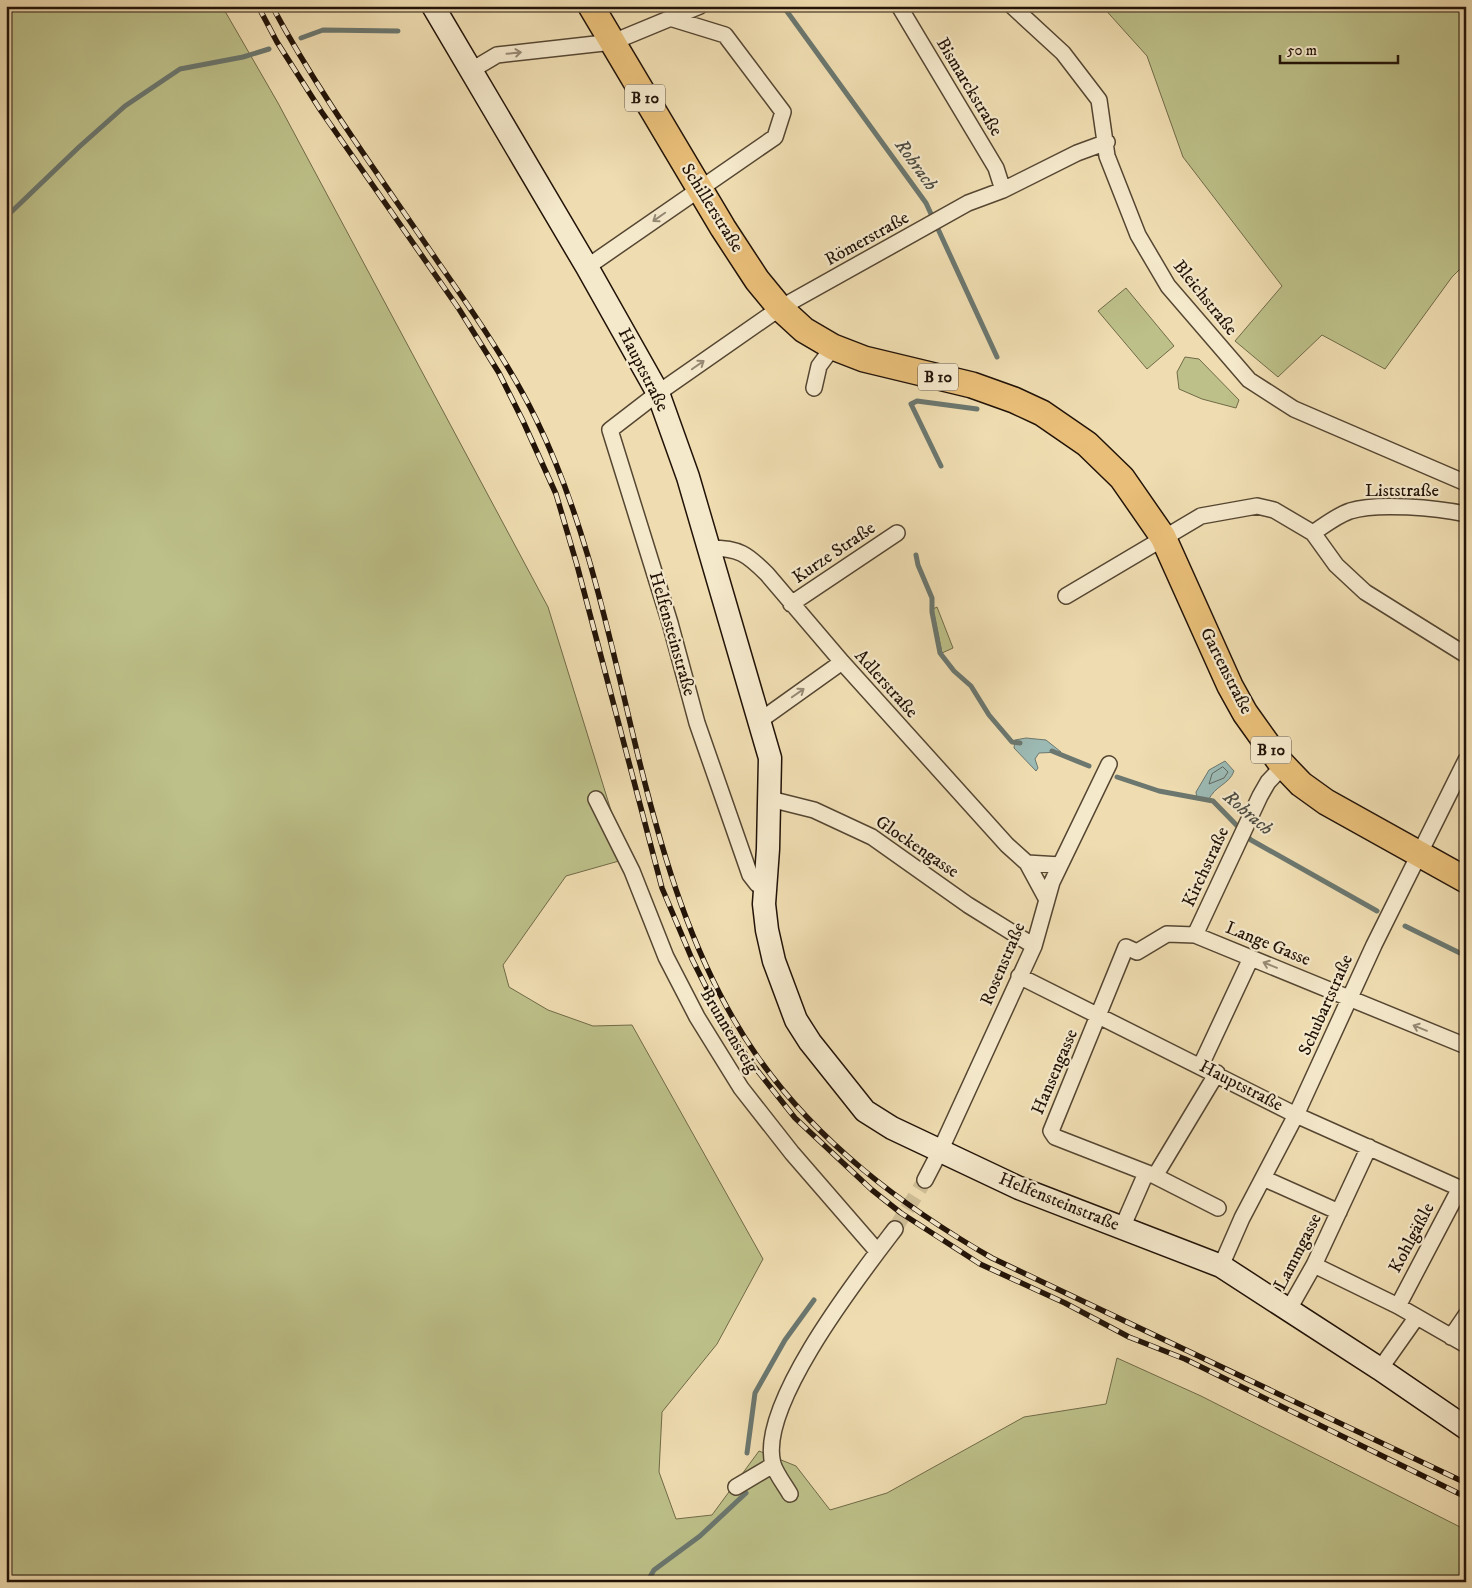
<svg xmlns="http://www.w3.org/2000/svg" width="1472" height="1588" font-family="'IM FELL DW Pica',serif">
<rect width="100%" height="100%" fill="#efddb1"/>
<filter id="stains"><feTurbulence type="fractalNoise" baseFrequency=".004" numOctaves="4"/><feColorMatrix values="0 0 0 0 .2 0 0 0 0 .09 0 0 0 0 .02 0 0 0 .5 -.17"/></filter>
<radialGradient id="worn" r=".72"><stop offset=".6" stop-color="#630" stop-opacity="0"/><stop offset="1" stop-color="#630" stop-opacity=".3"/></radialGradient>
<path fill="#bdc089" stroke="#706a48" d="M 6,6 L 222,6 L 278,103 L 548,607 L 626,859 L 566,876 L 503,965 L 509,987 L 548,1010 L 593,1026 L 632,1025 L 763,1259 L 717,1344 L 662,1412 L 659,1472 L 676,1519 L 712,1515 L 759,1451 L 796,1466 L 830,1510 L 887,1493 L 1024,1417 L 1106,1404 L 1117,1358 L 1201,1396 L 1466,1530 L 1466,1582 L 6,1582 Z
M 1102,6 L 1466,6 L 1466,263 L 1452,277 L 1385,369 L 1322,335 L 1278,377 L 1235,341 L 1282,286 L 1183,157 L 1147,56 Z
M 1126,288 L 1174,346 L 1147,369 L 1098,311 Z
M 1185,357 L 1199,359 L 1239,400 L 1236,408 L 1202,399 L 1179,389 L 1177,372 Z
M 937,607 L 953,648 L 942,653 L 933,609 Z"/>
<path fill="#9cbab4" stroke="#6b776f" d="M 1026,738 L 1046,740 L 1061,752 L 1039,753 L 1035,759 L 1038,768 L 1036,771 L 1014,748 L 1015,740 Z
M 1225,761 L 1234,771 C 1229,785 1215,785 1208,801 L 1197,799 L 1196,792 L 1209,770 Z"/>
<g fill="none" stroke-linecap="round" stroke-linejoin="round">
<path stroke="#5f665e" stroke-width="1" d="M 1223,767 L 1228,772 L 1224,778 L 1209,784 L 1212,774 Z"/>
<path stroke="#6b776f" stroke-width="5" d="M 783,6 L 926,203 L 997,357
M 301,38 L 323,30 L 398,31
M 6,217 L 79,147 L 125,106 L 180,69 L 243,57 L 269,49
M 941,466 L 911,404 L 917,401 L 977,409
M 916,555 L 918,565 L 932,598 L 932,612 L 940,653 L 954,671 L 971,686 L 989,715 L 1012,742 L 1020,743
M 1052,751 L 1089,766
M 1117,777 L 1159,791 L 1213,801 L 1251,840 L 1377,911
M 1405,926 L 1466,956
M 747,1453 L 755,1393 L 785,1340 L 814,1300
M 647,1582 L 654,1570 L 700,1536 L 746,1493"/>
<path stroke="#d0bf98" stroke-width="15" stroke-dasharray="15 8" stroke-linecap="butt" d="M 895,1229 L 925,1180"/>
<defs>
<path id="street" d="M 899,6 L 996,168 L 1003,190
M 1012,6 L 1063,53 L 1099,100 L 1107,156 L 1138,235 L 1168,286 L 1249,380 L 1294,409 L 1466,483
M 470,71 L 497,55 L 613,42 L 700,6
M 587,267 L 775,137 L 783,112 L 725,35 L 673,19
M 814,388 L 819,366 L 833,347
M 1313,533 C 1325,525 1336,516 1350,511 C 1378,502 1437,508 1466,514
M 710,548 C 739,548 747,554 767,574 L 842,662 L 1007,845 L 1027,863 L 1047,900
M 1066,596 L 1201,516 L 1257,506 L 1274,510 L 1313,533 L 1336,565 L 1365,592 L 1466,655
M 791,604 L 897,533
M 758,722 L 842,662
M 596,799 L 632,871 L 666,957 L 697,1017 L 741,1088 L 792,1153 L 877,1251
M 770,799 L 814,810 L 872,837 L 968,905 L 1034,946
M 1027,863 L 1060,865
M 765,887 L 757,884 L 750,875 L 697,723 L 670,623 L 610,430 L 658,393 L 780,308 L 968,203 L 1003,190 L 1077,153 L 1107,142
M 1195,935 L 1260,796 L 1268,782 L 1283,766
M 1019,976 L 1296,1115 L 1466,1191
M 1201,1065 L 1251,958
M 1155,1176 L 1217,1073
M 1263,1178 L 1339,1212
M 925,1180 L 940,1151 L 1034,946 L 1052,882 L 1109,764
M 1218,1208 L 1155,1176 L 1055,1137 L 1051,1131 L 1126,947 L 1137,952 L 1167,934 L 1195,935 L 1466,1046
M 1122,1228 L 1146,1173
M 1314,1265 L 1398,1306 L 1466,1345
M 1221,1266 L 1242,1218 L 1296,1115 L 1374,945 L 1466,760
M 1398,1306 L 1460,1188
M 1289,1309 L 1314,1265 L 1369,1147
M 1451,1337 L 1466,1315
M 1380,1369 L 1416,1318
M 736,1487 L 773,1465
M 790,1494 C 785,1485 776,1474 773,1464 C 757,1406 860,1275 895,1229"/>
<path id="secondary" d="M 433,6 L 587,267 L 658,393 L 688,477 L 770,758 L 768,849 L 764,904 L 767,930 L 774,961 L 796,1020 L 810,1042 L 865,1111 L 892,1128 L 1019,1188 L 1221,1266 L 1380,1369 L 1466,1428"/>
<path id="primary" d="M 591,6 L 723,228 L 757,280 L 780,308 L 804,330 L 833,347 L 864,359 L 972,385 L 1014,400 L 1042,413 L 1087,444 L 1122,478 L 1163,537 L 1230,686 L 1245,713 L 1280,762 L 1301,784 L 1326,802 L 1466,880"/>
</defs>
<use href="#street" stroke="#554632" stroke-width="18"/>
<use href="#secondary" stroke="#221308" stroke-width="25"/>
<use href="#primary" stroke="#221308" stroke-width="28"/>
<use href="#street" stroke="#f5e9cc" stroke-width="15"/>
<use href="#secondary" stroke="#f5e9cc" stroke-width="22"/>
<use href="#primary" stroke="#e8be78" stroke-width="25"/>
<defs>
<path id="rail" d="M 258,6 L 277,42 L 321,111 L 459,309 L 499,373 L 523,421 L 556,494 L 577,565 L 662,888 L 692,959 L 718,1011 L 749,1060 L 795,1118 L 872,1190 L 901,1213 L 980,1264 L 1065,1303 L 1129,1337 L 1185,1359 L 1466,1497
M 272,6 C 320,96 381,178 438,262 C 473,312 509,364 536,419 C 585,519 608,631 634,739 C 660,848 692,963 757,1056 C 817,1142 902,1206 992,1258 L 1466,1483"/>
</defs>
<use href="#rail" stroke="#221308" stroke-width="5.5"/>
<use href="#rail" stroke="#f5e9cc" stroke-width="4" stroke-dasharray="11" stroke-linecap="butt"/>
</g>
<defs><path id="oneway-shaft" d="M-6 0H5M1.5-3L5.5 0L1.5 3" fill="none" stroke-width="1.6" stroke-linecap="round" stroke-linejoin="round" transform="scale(1.25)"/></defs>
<g stroke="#968974">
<use href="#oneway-shaft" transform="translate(514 53) rotate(-6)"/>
<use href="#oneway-shaft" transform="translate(659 217) rotate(145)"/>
<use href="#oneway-shaft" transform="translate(698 365) rotate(-35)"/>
<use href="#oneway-shaft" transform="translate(798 693) rotate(-35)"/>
<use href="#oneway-shaft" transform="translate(1270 965) rotate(-158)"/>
<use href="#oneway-shaft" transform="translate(1420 1028) rotate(-158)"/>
</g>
<g text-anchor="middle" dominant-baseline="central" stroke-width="4.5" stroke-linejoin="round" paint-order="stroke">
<g fill="#f5e9cc" stroke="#615343" stroke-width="1">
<rect x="625" y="84.5" width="40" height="27" rx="4"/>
<rect x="918" y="363.5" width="40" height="27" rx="4"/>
<rect x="1251" y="736.5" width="40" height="27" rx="4"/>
</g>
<g font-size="16" font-weight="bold" fill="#221308">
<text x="645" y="98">B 10</text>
<text x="938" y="377">B 10</text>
<text x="1271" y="750">B 10</text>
</g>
<g font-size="18" fill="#221308" stroke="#f5e9cc">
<text transform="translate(969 87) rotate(59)">Bismarckstraße</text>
<text transform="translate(712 208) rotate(58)">Schillerstraße</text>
<text transform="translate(867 239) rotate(-29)">Römerstraße</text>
<text transform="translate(1205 298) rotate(51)">Bleichstraße</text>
<text transform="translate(643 370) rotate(63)">Hauptstraße</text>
<text x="1402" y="491">Liststraße</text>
<text transform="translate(834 553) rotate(-34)">Kurze Straße</text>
<text transform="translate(672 634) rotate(74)">Helfensteinstraße</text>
<text transform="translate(1226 671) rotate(63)">Gartenstraße</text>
<text transform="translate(886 684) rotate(48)">Adlerstraße</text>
<text transform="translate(917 847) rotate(34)">Glockengasse</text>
<text transform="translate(1206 867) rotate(-65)">Kirchstraße</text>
<text transform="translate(1268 944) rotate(22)">Lange Gasse</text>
<text transform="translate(1003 964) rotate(-67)">Rosenstraße</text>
<text transform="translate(1326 1005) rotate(-66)">Schubartstraße</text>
<text transform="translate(729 1031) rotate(59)">Brunnensteig</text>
<text transform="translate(1055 1072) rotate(-67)">Hansengasse</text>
<text transform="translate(1241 1086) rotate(27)">Hauptstraße</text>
<text transform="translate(1059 1202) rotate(22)">Helfensteinstraße</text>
<text transform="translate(1412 1238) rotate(-62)">Kohlgäßle</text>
<text transform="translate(1298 1252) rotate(-63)">Lammgasse</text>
</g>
<g font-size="19" font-style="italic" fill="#4d4d44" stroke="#f5e9cc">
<text transform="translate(916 165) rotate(54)">Rohrach</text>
<text transform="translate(1248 813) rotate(40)">Rohrach</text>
</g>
</g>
<rect width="1472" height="1588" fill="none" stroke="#efddb1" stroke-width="25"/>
<rect x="8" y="8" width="1457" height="1573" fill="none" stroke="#221308" stroke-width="2.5"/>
<rect x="12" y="12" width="1447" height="1563" fill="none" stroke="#221308"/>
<path d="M1280 55v8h118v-8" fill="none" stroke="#221308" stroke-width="2.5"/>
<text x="1287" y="55" font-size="15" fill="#221308" stroke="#f5e9cc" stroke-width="4" paint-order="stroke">50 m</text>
<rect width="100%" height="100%" filter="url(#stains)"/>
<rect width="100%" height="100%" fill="url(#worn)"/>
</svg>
